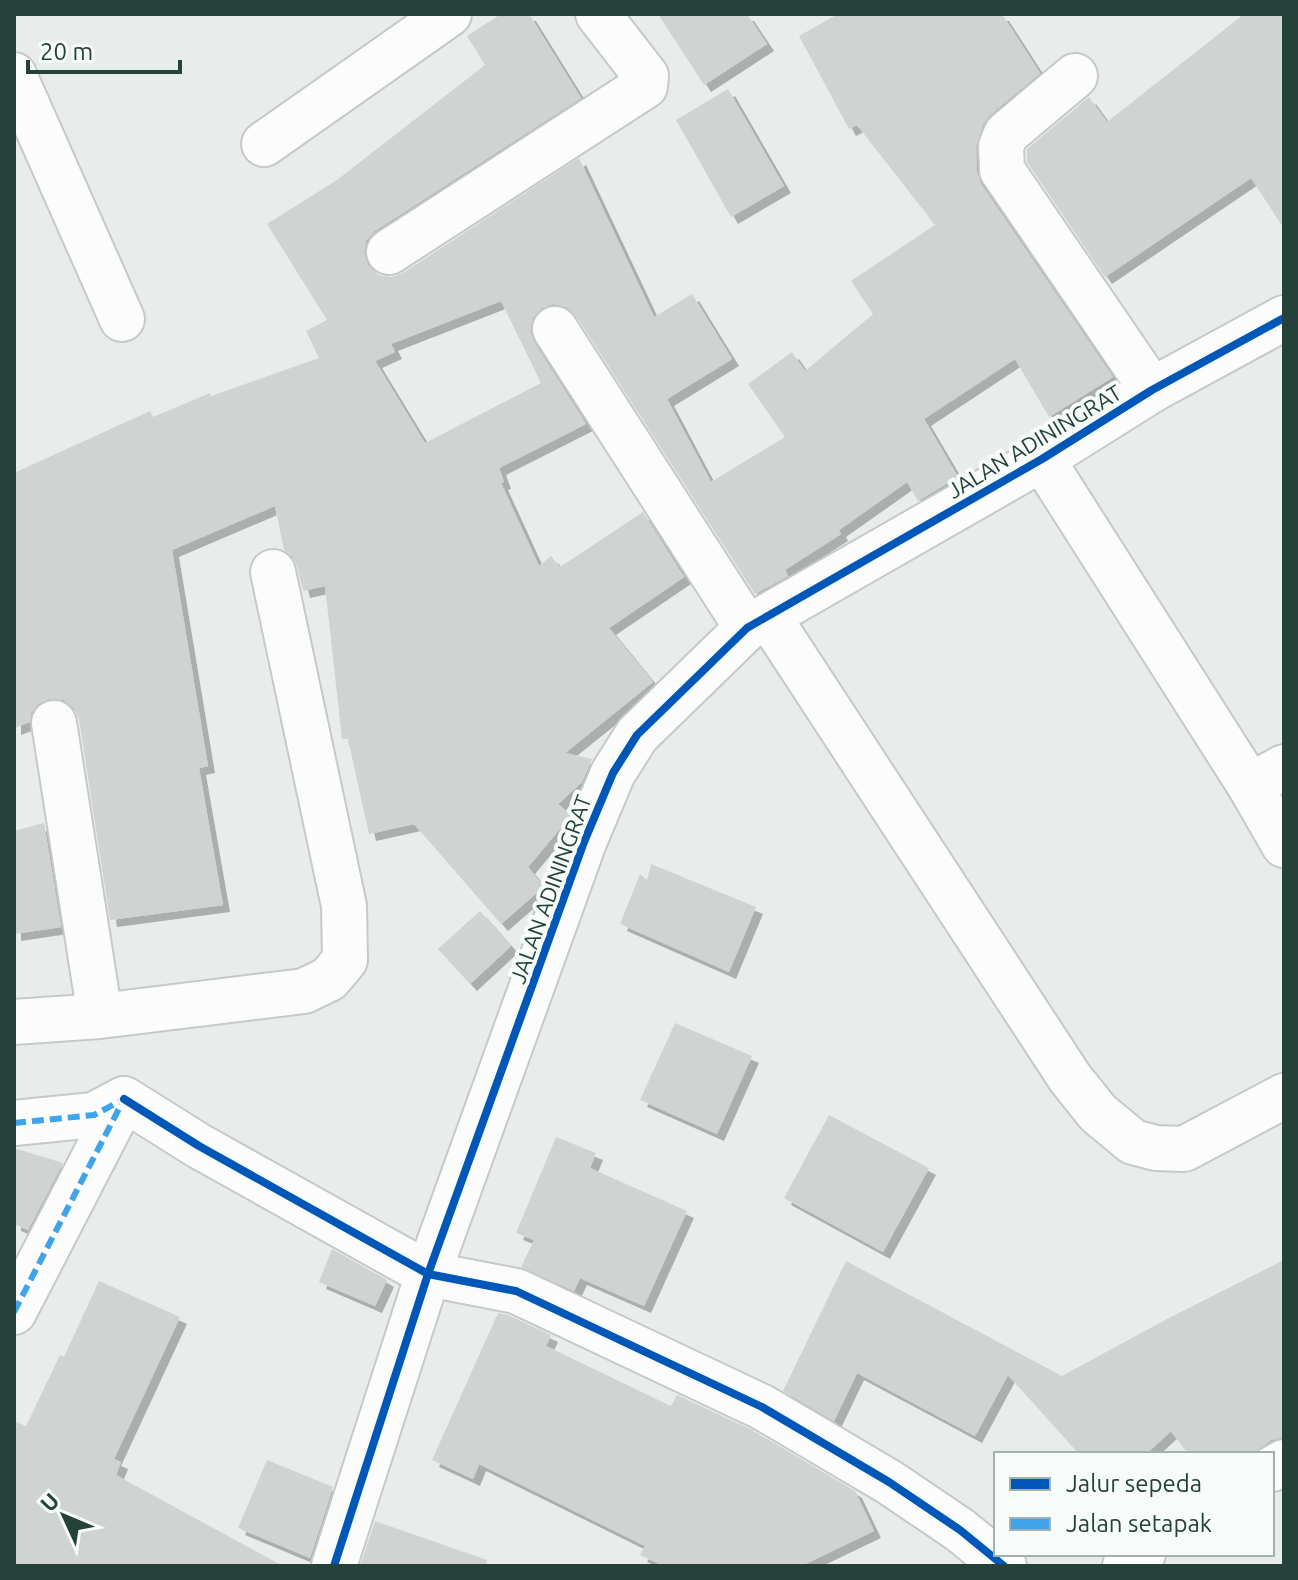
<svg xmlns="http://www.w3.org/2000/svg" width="1298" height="1580" font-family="Ubuntu,sans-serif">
<defs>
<filter id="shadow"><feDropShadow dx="7" dy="7" stdDeviation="0" flood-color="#0004"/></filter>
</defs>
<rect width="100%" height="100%" fill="#e8edeb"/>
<path fill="#cfd4d2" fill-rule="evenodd" filter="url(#shadow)" d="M 501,14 L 529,14 L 581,98 L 375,231 L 366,241 L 364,253 L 368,265 L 378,275 L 391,277 L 403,273 L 579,158 L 654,317 L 692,294 L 732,359 L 667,399 L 711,482 L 785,437 L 748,384 L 792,352 L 805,371 L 873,314 L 851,281 L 935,225 L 857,125 L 849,129 L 799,36 L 838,14 L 1002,14 L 1040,73 L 990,115 L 983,124 L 976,147 L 977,172 L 981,184 L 1113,377 L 1049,417 L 1015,359 L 924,419 L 958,477 L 918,501 L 907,482 L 839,530 L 841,534 L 785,570 L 788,576 L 755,594 L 576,316 L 566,307 L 553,304 L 542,308 L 533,318 L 530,331 L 534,342 L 586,424 L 499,468 L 504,482 L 501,483 L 539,566 L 551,556 L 560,567 L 643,512 L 684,577 L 609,628 L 653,682 L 565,753 L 592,759 L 582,782 L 558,804 L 569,814 L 564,824 L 528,867 L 542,884 L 540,890 L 501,924 L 414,824 L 369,834 L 348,739 L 342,739 L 325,586 L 303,591 L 297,566 L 292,556 L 284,550 L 275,506 L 172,550 L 208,766 L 199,768 L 223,905 L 110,920 L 79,719 L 74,708 L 64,700 L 49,699 L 38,704 L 31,713 L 30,722 L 14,728 L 14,473 L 150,411 L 153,417 L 210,393 L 211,396 L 319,358 L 306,331 L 327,320 L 267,224 L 337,180 L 485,65 L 467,36 ZM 501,301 L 541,383 L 425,443 L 375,361 L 395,352 L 391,344 Z
M 658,14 L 747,14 L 767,44 L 704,85 Z
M 1244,14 L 1284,14 L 1284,229 L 1251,178 L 1105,277 L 1027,162 L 1027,149 L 1089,97 L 1107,122 Z
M 728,89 L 784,186 L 731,217 L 676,120 Z
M 44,823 L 61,927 L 14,934 L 14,831 Z
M 651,864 L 756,907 L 729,972 L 620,924 L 640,874 L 647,880 Z
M 480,911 L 511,946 L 470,984 L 438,949 Z
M 675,1023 L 752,1056 L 717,1134 L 640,1100 Z
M 829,1115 L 929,1168 L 883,1252 L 784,1198 Z
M 556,1137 L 596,1153 L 590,1168 L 687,1211 L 644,1306 L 580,1278 L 574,1291 L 521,1267 L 534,1240 L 516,1233 Z
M 14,1148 L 63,1163 L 28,1230 L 14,1224 Z
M 332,1249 L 387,1280 L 375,1306 L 319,1282 Z
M 1284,1260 L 1284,1437 L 1271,1440 L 1253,1454 L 1188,1454 L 1171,1431 L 1146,1454 L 1079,1454 L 1008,1375 L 975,1436 L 857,1373 L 834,1421 L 783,1391 L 846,1261 L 1062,1376 L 1167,1319 Z
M 99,1281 L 180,1317 L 114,1459 L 121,1462 L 116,1475 L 283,1566 L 14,1566 L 14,1421 L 26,1426 L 60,1355 L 64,1357 Z
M 498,1313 L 508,1315 L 551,1335 L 546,1346 L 671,1406 L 677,1395 L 750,1429 L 855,1491 L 874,1531 L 801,1566 L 664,1566 L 640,1555 L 645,1546 L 479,1464 L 473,1479 L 432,1460 Z
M 267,1460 L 333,1487 L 310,1558 L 238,1528 Z
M 375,1521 L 487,1560 L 486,1566 L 360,1566 Z"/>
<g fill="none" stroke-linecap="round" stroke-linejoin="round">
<defs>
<path id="minor" d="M 14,75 L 122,319
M 1075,76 L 1006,134 L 1001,147 L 1002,170 L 1152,390
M 264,144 L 449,14
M 389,252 L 645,86 L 646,76 L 598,14
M 555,329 L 747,628
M 1042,459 L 1250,786 L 1284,845
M 768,616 L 1070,1078 L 1098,1113 L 1133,1142 L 1156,1148 L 1184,1149 L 1284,1096
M 54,723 L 100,1016
M 1250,786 L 1284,767
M 14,1022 L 100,1016 L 304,991 L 329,979 L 345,960 L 344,906 L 273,572
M 124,1099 L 199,1146 L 428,1274 L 516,1291 L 762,1407 L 889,1482 L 960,1530 L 1004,1566
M 14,1123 L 94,1115 L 124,1099
M 14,1312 L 124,1099
M 1272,1469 L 1284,1462
M 1125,1566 L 1143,1554"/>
<path id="tertiary" d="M 334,1566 L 428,1274 L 584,842 L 613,773 L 637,735 L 747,628 L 1042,459 L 1152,390 L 1284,318"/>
</defs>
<use href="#minor" stroke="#c5cac8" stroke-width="48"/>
<use href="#tertiary" stroke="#c5cac8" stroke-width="48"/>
<use href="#minor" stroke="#fcfcfc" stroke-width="44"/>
<use href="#tertiary" stroke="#fcfcfc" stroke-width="44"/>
<path stroke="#3ea4ec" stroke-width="6" stroke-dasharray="12 6" stroke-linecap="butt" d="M 14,1123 L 94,1115 L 124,1099
M 14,1312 L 124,1099"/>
<defs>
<path id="cycleway" d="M 124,1099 L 199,1146 L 428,1274 L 516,1291 L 762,1407 L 889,1482 L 960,1530 L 1004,1566
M 334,1566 L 428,1274 L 584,842 L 613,773 L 637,735 L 747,628 L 1042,459 L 1152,390 L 1284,318"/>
</defs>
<use href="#cycleway" stroke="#f7fbf9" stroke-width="13"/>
<use href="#cycleway" stroke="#0057b8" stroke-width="8"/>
</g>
<g text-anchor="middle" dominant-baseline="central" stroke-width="8" stroke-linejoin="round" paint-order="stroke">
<g font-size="22" fill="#24423a" stroke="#f7fbf9">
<text transform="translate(1034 441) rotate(-31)">JALAN ADININGRAT</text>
<text transform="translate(550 889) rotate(-70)">JALAN ADININGRAT</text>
</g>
</g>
<rect width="1298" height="1580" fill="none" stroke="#24423a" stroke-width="32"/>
<rect x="994" y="1452" width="280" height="104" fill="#f7fbf9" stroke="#a3b1ad" stroke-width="2"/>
<rect x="1010" y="1478" width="40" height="12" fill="#0057b8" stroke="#a3b1ad" stroke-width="2"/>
<text x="1066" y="1492" font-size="24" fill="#24423a">Jalur sepeda</text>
<rect x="1010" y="1518" width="40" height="12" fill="#3ea4ec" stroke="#a3b1ad" stroke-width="2"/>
<text x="1066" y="1532" font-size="24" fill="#24423a">Jalan setapak</text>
<g transform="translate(64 1516) rotate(314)" stroke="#f7fbf9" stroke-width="6" paint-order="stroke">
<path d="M0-6L14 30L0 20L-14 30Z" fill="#24423a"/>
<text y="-12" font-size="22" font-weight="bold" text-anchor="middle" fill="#24423a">U</text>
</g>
<path d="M28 60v12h152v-12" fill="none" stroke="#24423a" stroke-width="4"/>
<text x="40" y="60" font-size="24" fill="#24423a" stroke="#f7fbf9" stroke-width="6" paint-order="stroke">20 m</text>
</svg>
